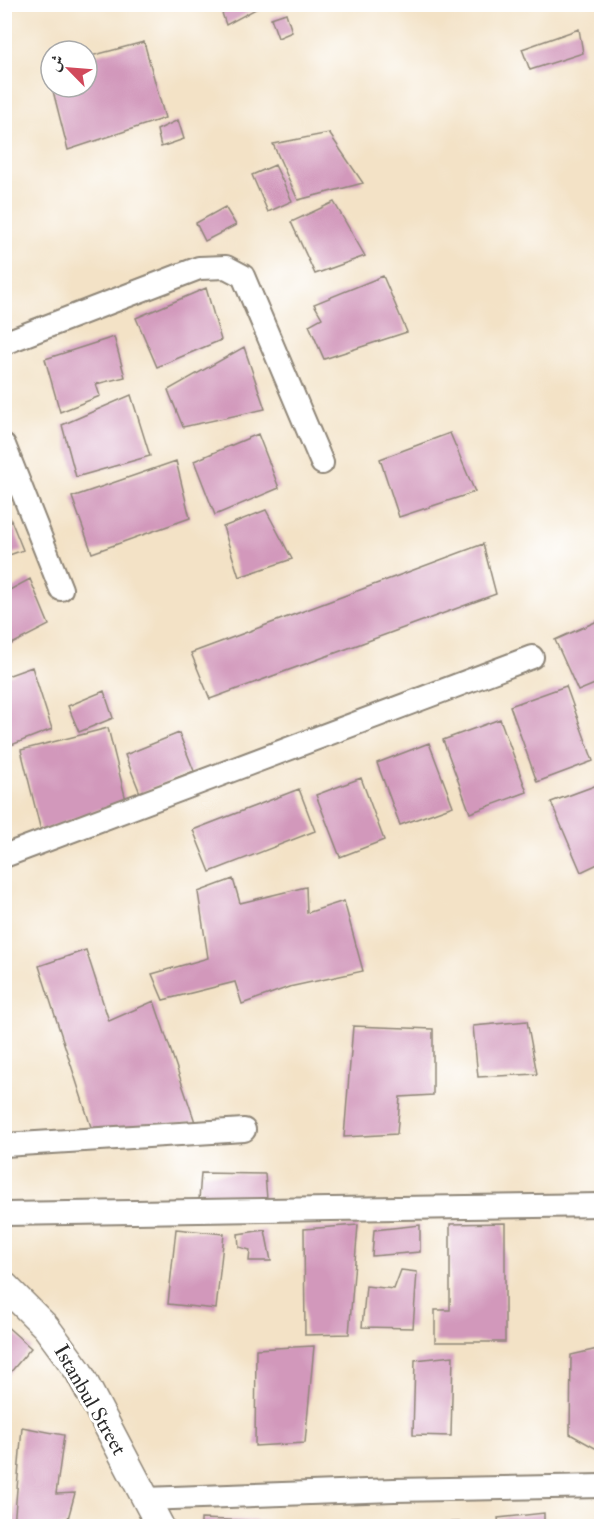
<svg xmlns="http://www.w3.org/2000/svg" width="606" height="1531" font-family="'IM FELL Double Pica',Amiri,serif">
<rect width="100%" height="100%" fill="#fff"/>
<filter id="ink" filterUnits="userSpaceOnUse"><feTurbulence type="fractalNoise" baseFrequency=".0167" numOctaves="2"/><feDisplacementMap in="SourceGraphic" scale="12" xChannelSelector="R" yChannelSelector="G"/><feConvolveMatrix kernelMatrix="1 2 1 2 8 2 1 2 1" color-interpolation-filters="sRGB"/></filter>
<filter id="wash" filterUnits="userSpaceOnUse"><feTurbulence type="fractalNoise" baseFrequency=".008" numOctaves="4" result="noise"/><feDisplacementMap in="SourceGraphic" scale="24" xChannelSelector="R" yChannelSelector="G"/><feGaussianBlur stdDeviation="1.35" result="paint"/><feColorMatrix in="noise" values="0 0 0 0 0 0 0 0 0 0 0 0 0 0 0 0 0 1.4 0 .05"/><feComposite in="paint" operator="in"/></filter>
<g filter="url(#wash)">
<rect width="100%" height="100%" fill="#f3e2c6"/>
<g id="blocks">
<path fill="#d298bb" d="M 219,4 L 265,4 L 226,25 Z
M 286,13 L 292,32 L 278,38 L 271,18 Z
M 579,29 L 583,53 L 530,70 L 522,49 Z
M 144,42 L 165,118 L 68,150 L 52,87 L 87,87 L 87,57 Z
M 178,120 L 184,139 L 161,147 L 157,130 Z
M 329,133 L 363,183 L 298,200 L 273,144 Z
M 275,165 L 292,201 L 268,212 L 252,175 Z
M 334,202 L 365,256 L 315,274 L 291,222 Z
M 225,207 L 236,225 L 205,241 L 196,223 Z
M 383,276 L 407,332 L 324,359 L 309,325 L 322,318 L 314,304 Z
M 206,288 L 221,340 L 157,367 L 136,318 Z
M 114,337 L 125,377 L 96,384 L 100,396 L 60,412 L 45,359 Z
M 244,347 L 265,409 L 183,427 L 168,390 Z
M 131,395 L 150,456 L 76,477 L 62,425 Z
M 450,433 L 475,492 L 399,517 L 380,459 Z
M 258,434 L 279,488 L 215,515 L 194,461 Z
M 176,461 L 190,518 L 92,553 L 72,497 Z
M 4,503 L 23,550 L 4,557 Z
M 266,510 L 292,559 L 239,577 L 223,527 Z
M 483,544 L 496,594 L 210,699 L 191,653 Z
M 30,579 L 49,625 L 4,648 L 4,593 Z
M 602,619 L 602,681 L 578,691 L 555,640 Z
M 32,667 L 52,729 L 4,748 L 4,677 Z
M 566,686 L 593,761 L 537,782 L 510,706 Z
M 104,691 L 113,718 L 79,732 L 68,706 Z
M 500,719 L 527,792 L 470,813 L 443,740 Z
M 108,728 L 126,800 L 41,831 L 21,750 Z
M 179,733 L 194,771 L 140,793 L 125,755 Z
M 429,743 L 453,806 L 400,825 L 377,763 Z
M 361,778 L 384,840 L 340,857 L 316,795 Z
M 600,784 L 602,787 L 602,862 L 581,872 L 551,802 Z
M 299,789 L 315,831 L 210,872 L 193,830 Z
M 233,879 L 240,903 L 306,887 L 307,913 L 344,901 L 363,971 L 289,987 L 242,1004 L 235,982 L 163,1000 L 152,974 L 208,958 L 198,892 Z
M 86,950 L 109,1021 L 154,1001 L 195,1122 L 92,1130 L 39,966 Z
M 527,1021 L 537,1074 L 478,1077 L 473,1026 Z
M 353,1026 L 433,1029 L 433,1095 L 400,1097 L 397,1134 L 344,1137 Z
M 201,1173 L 265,1174 L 267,1199 L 199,1200 Z
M 505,1223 L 505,1342 L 435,1342 L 435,1310 L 450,1310 L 450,1224 Z
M 358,1225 L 349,1334 L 305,1335 L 304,1229 Z
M 420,1225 L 420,1252 L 372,1256 L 374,1230 Z
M 176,1229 L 224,1234 L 216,1309 L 168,1304 Z
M 265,1230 L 271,1261 L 249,1261 L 250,1250 L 239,1247 L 238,1234 Z
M 401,1270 L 417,1272 L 413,1328 L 362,1327 L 366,1286 L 394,1289 Z
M 4,1324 L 31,1348 L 4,1380 Z
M 314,1346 L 305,1443 L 255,1446 L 256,1349 Z
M 602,1348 L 602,1448 L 595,1448 L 570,1434 L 571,1355 Z
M 453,1356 L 451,1436 L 413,1435 L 415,1360 Z
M 22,1427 L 64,1435 L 56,1494 L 75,1493 L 66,1526 L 14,1526 Z
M 544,1513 L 544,1526 L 499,1526 L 498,1518 Z
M 201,1519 L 288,1522 L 288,1526 L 201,1526 Z
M 465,1522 L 465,1526 L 357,1526 L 357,1524 Z"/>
</g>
</g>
<g filter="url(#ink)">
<use href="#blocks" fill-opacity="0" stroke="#8f8678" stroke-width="1.5"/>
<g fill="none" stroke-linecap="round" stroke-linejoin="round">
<defs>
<path id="minor" d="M 4,343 L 199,268 L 226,267 L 243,276 L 322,463
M 4,445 L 61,589
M 4,856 L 532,657
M 4,1145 L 244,1130
M 4,1214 L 602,1205
M 145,1499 L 394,1490 L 602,1486"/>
<path id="tertiary" d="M 4,1285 L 46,1327 L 79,1372 L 160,1526"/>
</defs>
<use href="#minor" stroke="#8f8678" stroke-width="26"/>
<use href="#tertiary" stroke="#8f8678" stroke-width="30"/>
<use href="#minor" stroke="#fff" stroke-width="22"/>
<use href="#tertiary" stroke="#fff" stroke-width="27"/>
</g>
</g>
<g text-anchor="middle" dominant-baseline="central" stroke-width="6" stroke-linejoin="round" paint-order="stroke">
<g font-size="21" fill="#2b2b2b" stroke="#fff">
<text transform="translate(90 1400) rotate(60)">Istanbul Street</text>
</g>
</g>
<rect width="606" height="1531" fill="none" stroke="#fff" stroke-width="24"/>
<g transform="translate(69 69) rotate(295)"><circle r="28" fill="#ffffff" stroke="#aaaaaa" stroke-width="1.5"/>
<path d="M0-4.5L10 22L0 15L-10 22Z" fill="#d1495b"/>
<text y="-9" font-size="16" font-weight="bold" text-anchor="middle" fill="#2b2b2b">ش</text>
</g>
</svg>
